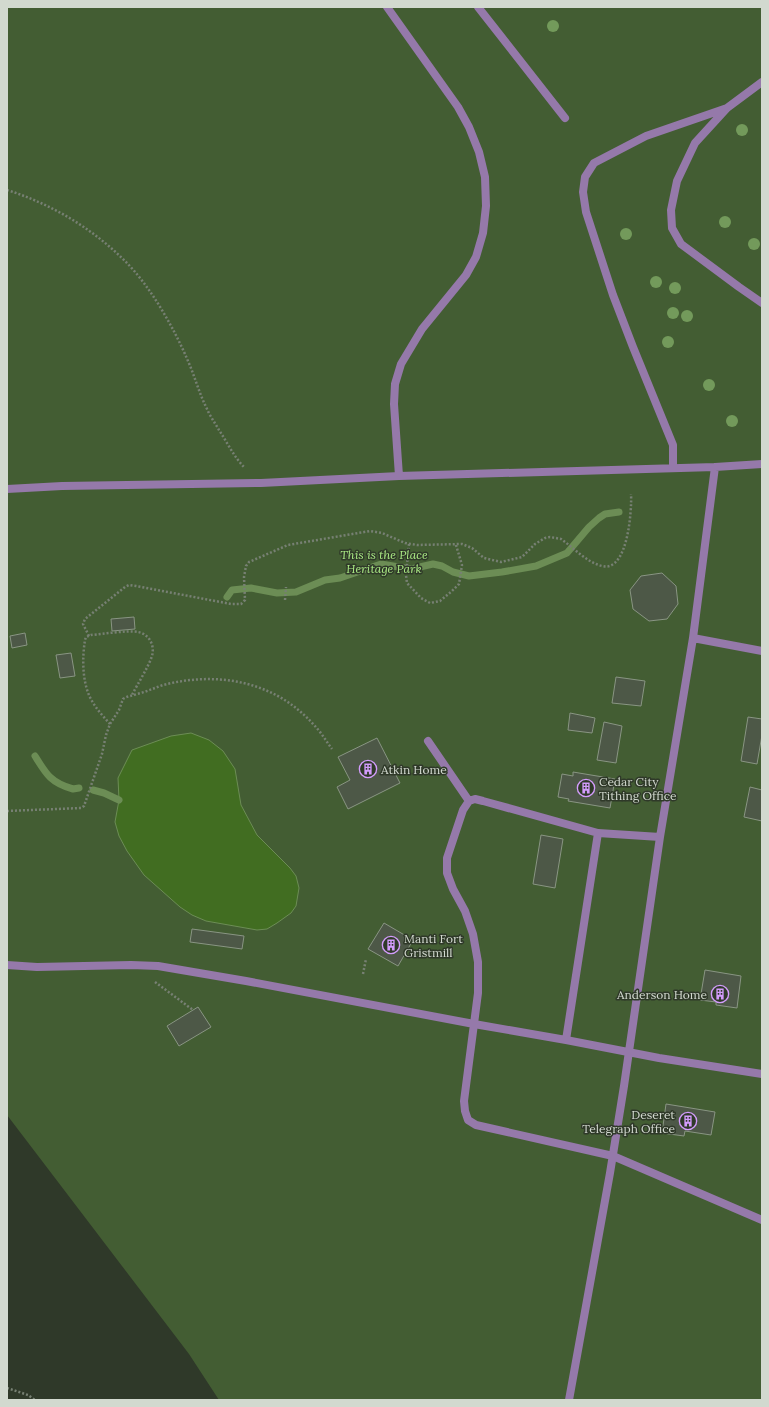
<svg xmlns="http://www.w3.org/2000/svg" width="769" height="1407" font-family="Lora,serif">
<rect width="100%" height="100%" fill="#2f3929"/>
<path fill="#435d33" d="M 7,7 L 762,7 L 762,1400 L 219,1400 L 189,1354 L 7,1115 Z"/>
<path fill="#416d21" stroke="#6c8d55" d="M 191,733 L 209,740 L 223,751 L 235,769 L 241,805 L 257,835 L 290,868 L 296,876 L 299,888 L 296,906 L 291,913 L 277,923 L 267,929 L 257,930 L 206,921 L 192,915 L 180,907 L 144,875 L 127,851 L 119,836 L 115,822 L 119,800 L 118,778 L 132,750 L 171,736 Z"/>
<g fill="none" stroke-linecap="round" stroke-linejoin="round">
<path stroke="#6c8d55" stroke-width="7" d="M 227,597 L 232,590 L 251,588 L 277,593 L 296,592 L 325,580 L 340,578 L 381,564 L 411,569 L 433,564 L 442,566 L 453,572 L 469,576 L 502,572 L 536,566 L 567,553 L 589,527 L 599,518 L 605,514 L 619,512
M 35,756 C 46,774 51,783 73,789 L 79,788
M 93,790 L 104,793 L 119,800"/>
</g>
<path fill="#4d5847" stroke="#899583" d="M 662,573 L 676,586 L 678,604 L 667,619 L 649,621 L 633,609 L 630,590 L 641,576 Z
M 134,617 L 135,629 L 112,631 L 111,619 Z
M 25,633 L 27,645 L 12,648 L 10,636 Z
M 71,653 L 75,676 L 60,678 L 56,655 Z
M 616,677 L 645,681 L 641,706 L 612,703 Z
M 570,713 L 595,718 L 592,733 L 568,730 Z
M 748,717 L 762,719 L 762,735 L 757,764 L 741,761 Z
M 604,722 L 622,726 L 616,763 L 597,760 Z
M 377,738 L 400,783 L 348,809 L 337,787 L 350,780 L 338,757 Z
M 573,772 L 615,779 L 610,808 L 568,801 L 569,799 L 558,797 L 562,774 L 573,776 Z
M 750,787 L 762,790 L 762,821 L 744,817 Z
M 541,835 L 563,839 L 555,888 L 533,884 Z
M 384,923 L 413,940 L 398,966 L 368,949 Z
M 192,929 L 244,936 L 242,949 L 190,942 Z
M 705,970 L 741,976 L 737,1008 L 716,1005 L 716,1002 L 700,1000 Z
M 198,1007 L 211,1027 L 179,1046 L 167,1026 Z
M 666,1104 L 715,1112 L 711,1135 L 685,1131 L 684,1136 L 662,1133 Z"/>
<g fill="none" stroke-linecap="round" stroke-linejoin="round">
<path stroke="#778073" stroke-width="2.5" stroke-dasharray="2 2" stroke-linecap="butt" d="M 7,190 C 51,204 92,228 125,261 C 151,287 174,328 188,361 C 195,377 199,393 207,409 C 210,416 215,423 219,430 C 227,442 234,457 244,467
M 409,544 L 406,575 L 407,583 L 421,598 L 430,603 L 440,601 L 452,591 L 459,584 L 462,565 L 456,545
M 285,600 L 286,587
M 89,636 L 83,624 L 85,619 L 125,587 L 129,585 L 136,586 L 231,604 L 241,604 L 245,600 L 244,577 L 246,566 L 249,562 L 288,545 L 370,531 L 382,533 L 405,543 L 417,545 L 462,544 L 472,548 L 484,558 L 501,562 L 522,557 L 535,544 L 545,538 L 550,537 L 561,539 C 574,548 586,562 602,566 C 628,573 632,509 631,494
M 110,724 C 104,717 97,710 92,701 C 82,684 82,659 85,640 L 86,637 L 91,635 C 103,634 128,630 138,632 C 149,634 155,645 152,656 C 148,668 138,683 132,695
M 7,811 L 81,808 L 84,806 L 102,754 L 106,735 L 110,724 L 119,710 L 123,699 C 127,696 132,696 137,694 C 146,692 154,688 163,685 C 218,671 275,681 314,725 C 321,732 326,741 332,749
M 363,974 L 366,959
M 155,982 L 193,1010
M 7,1388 L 28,1395 L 35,1400"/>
<path stroke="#9579aa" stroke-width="8" d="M 387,7 L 458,107 L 469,127 L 479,152 L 485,177 L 486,206 L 483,233 L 476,257 L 466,275 L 422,329 L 401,364 L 395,384 L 394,404 L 399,476
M 478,7 L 565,118
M 762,82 L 727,108 L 695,143 L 677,181 L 671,210 L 672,228 L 681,244 L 739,287 L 762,303
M 673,468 L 673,445 L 633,347 L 613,295 L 586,212 L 583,192 L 585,177 L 594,163 L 646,136 L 727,108
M 7,489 L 62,486 L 261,483 L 399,476 L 715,467 L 762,464
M 693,638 L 762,651
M 428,741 L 469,801
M 598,833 L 483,801 L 475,799 L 469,801 L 463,810 L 447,858 L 447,873 L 453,889 L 465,911 L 473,934 L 478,962 L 478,993 L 464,1101 L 465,1111 L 468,1120 L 476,1125 L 613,1156 L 762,1220
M 7,965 L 37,967 L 131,965 L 158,966 L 246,981 L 474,1024 L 566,1040 L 659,1058 L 762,1074
M 566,1040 L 598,833 L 660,837
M 569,1400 L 610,1173 L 624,1086 L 660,837 L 693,638 L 715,467"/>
</g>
<g fill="#739a5b">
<circle cx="553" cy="26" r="6"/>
<circle cx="742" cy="130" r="6"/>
<circle cx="725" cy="222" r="6"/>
<circle cx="626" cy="234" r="6"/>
<circle cx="754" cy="244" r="6"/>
<circle cx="656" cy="282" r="6"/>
<circle cx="675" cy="288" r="6"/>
<circle cx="673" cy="313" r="6"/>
<circle cx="687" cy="316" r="6"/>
<circle cx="668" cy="342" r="6"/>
<circle cx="709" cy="385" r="6"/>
<circle cx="732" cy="421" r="6"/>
</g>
<defs>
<symbol id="building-ring" viewBox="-11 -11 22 22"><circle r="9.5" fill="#2f3929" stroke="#d39cfc" stroke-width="1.5"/><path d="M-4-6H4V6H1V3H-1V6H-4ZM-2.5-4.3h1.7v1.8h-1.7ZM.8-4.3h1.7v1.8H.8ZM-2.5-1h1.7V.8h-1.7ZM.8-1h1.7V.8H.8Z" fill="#d39cfc"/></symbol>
</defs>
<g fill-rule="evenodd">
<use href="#building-ring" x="358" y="759" width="20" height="20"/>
<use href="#building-ring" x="576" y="778" width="20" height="20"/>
<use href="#building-ring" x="381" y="935" width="20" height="20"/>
<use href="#building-ring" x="710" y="984" width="20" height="20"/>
<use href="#building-ring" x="678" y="1111" width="20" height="20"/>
</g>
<g text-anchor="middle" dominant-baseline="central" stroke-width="3" stroke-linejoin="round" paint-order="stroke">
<g font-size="12" font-style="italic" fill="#aae984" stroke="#2f3929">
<text x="384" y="554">This is the Place<tspan x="384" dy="14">Heritage Park</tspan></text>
</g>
<g font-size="12" fill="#d2d9cf" stroke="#2f3929" text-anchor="start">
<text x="381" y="769">Atkin Home</text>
<text x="599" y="781">Cedar City<tspan x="599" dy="14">Tithing Office</tspan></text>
<text x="404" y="938">Manti Fort<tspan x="404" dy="14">Gristmill</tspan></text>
<text x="707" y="994" text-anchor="end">Anderson Home</text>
<text x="675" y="1114" text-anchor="end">Deseret<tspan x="675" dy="14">Telegraph Office</tspan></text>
</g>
</g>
<rect width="769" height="1407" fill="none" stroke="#d2d9cf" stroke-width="16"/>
</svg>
